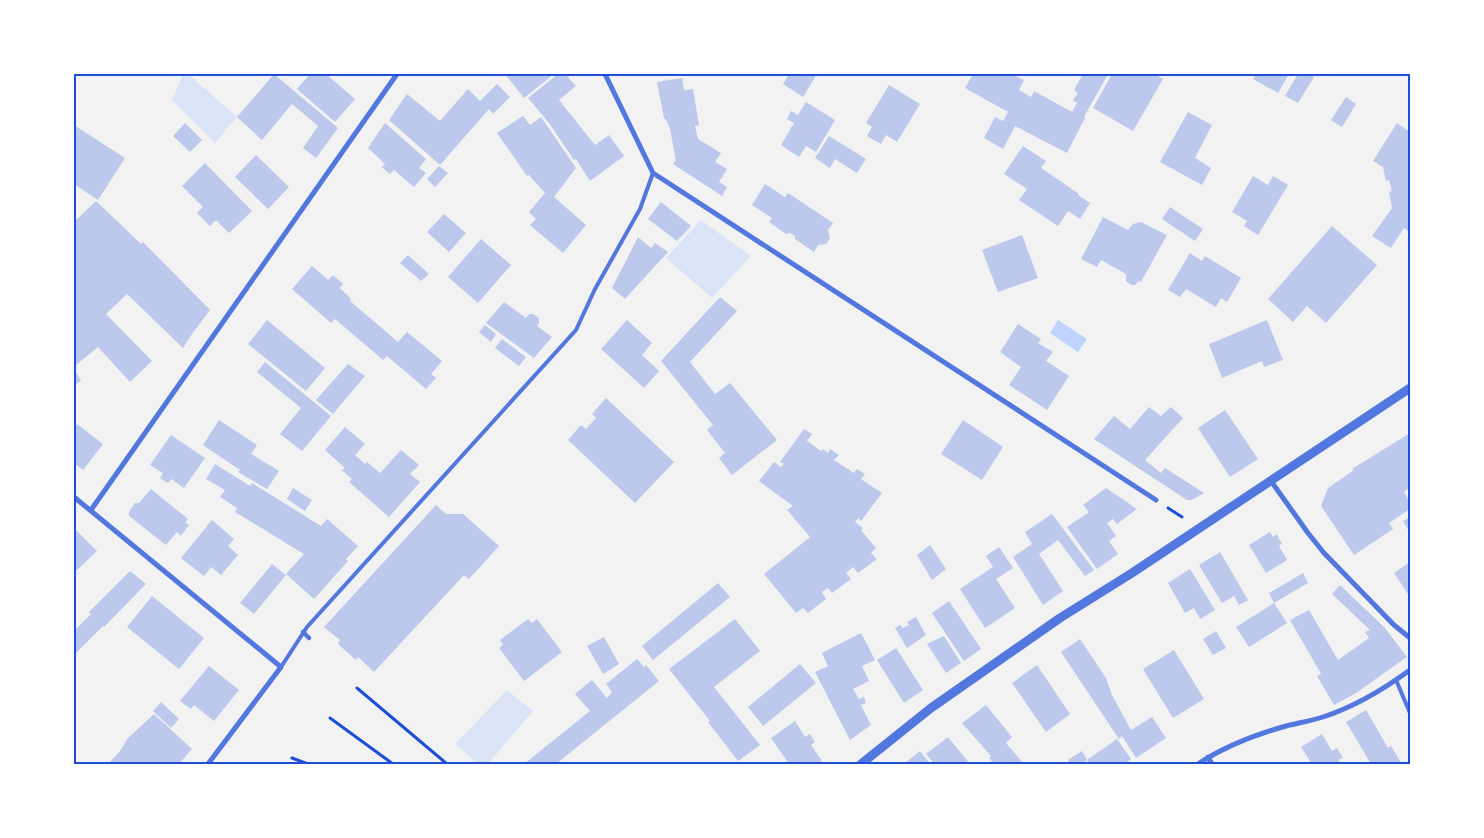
<svg xmlns="http://www.w3.org/2000/svg" width="1484" height="838" font-family="Commissioner,sans-serif">
<rect width="100%" height="100%" fill="#f2f2f2"/>
<path fill="#dbe4f7" d="M183,74h5l49,43 -22,26 -43,-43z
M701,220l50,36 -39,42 -46,-40z
M507,690l26,21 -45,53h-10l-23,-20z"/>
<path fill="#bfd3fe" d="M1058,320l29,19 -9,13 -28,-19z"/>
<path fill="#bdc9ec" d="M274,74l64,54 -22,30 -13,-10 15,-22 -26,-22 -30,36 -25,-23z
M310,74h16l29,25 -20,23 -38,-33z
M505,74h49l-30,24z
M558,74h7l11,12 -17,14 36,45 14,-10 15,21 -34,25 -14,-22 -2,1 -25,-37 -21,-25z
M789,74h28l-14,23 -20,-13z
M973,74h38l13,6 -5,10 12,7 3,-6 38,21 5,-9 -4,-3 5,-7 -4,-3 9,-16h25l-24,43 1,1 -18,35 -52,-27 -12,23 -19,-11 11,-21 8,4 5,-9 -43,-24z
M1112,74h42l9,5 -30,52 -40,-23z
M1256,74h33l-11,19 -25,-14z
M1298,74h10l6,3 -16,26 -13,-7z
M682,78l2,12 9,-1 6,36 -4,1 3,13 23,14 -6,9 12,7 -8,13 8,5 -5,9 -49,-32 3,-4 -6,-31 -3,-8 -3,-3 -7,-36z
M497,84l13,13 -17,17 -4,-5 -49,56 -51,-45 18,-26 33,27 28,-32 12,12z
M889,85l31,19 -23,38 -11,-7 -5,9 -14,-8 5,-9 -6,-4z
M1346,97l10,7 -14,23 -11,-7z
M806,102l29,18 -19,32 -10,-6 -7,11 -18,-12 13,-22 -7,-4 4,-8 7,4z
M1188,112l24,13 -17,33 16,10 -9,17 -42,-23z
M523,116l7,9 11,-8 35,51 -22,29 32,28 -23,28 -33,-28 6,-6 -7,-7 16,-19 -16,-18 -2,1 -30,-43z
M185,123l17,17 -12,12 -17,-16z
M385,123l41,36 -7,9 7,5 -12,14 -20,-17 -4,4 -5,-4 -3,-3 3,-3 -17,-16z
M1397,123l13,9v100l-6,-4 -13,20 -19,-12 20,-28 -3,-16 3,-1 -3,-11 -3,1 -3,-14 -10,-6z
M74,125l51,33 -27,42 -24,-16z
M829,136l37,23 -9,14 -22,-14 -5,9 -15,-10z
M1023,146l23,15 -5,7 38,26 -1,1 12,8 -10,16 -12,-8 -10,15 -39,-26 8,-11 -23,-15z
M256,155l33,32 -21,22 -33,-32z
M205,163l47,48 -23,22 -13,-13 -6,6 -13,-13 6,-6 -21,-21z
M439,166l9,7 -13,14 -8,-8z
M1253,176l15,9 5,-9 15,9 -30,50 -14,-9 3,-5 -15,-9z
M765,184l20,13 3,-4 45,30 -5,7 2,8 -4,6 -8,1 -4,7 -19,-13v-3l-5,-3 -4,1 -17,-12 3,-4 -20,-13z
M96,201l45,43 2,-2 67,68 -18,24 -9,14 -56,-54 -21,20 46,47 -22,21 -32,-35 -23,19 -1,-2v-142z
M661,202l30,24 -14,15 -29,-22z
M1170,207l33,22 -8,12 -33,-22z
M444,214l22,19 -17,19 -22,-20z
M1103,217l25,13 5,-6 8,-2 26,13 -26,47 -2,-1 -4,4h-4l-5,-4v-7l-25,-14 -4,7 -16,-8z
M1332,226l45,39 -51,58 -19,-17 -14,16 -25,-23z
M1022,235l16,43 -40,14 -16,-42z
M638,237l13,11 4,-5 13,9 -43,47 -13,-11z
M481,239l30,26 -33,38 -30,-26z
M1190,253l12,8 3,-5 36,22 -14,24 -6,-4 -5,9 -30,-18 -6,8 -12,-7z
M408,255l21,19 -8,7 -21,-18z
M312,266l16,14 5,-5 10,9 -3,4 11,11 -1,2 48,41 9,-10 35,29 -11,13 5,4 -10,11 -39,-33 -4,4 -48,-41 -4,4 -39,-34z
M720,297l17,14 -47,51 25,32 15,-11 47,57 -45,35 -13,-17 6,-5 -18,-23 6,-5 -52,-64z
M504,302l22,16 3,-4h4l6,4v5l-2,3 15,11 -18,21 -48,-35z
M267,320l58,48 -19,23 -58,-47z
M627,320l25,23 -10,12 17,16 -15,17 -43,-39z
M1267,320l16,40 -19,7 -2,-6 -40,17 -13,-34z
M1018,324l23,15 -3,4 15,9 -7,9 23,15 -22,34 -38,-25 12,-18 -21,-15z
M485,325l11,9 -5,8 -12,-10z
M502,339l24,18 -7,9 -24,-18z
M265,362l66,54 -29,35 -22,-17 21,-26 -44,-36z
M348,364l17,12 -32,38 -17,-14z
M74,368l7,13 -7,4z
M606,398l68,64 -39,41 -67,-63 13,-15 5,4 10,-11 -4,-4z
M1149,407l12,9 10,-9 12,11 -38,42 16,13 4,-5 39,25 -12,7h-5l-93,-61 20,-23 16,13z
M1225,410l33,49 -28,18 -32,-49z
M219,420l38,25 -6,9 28,17 -12,18 -29,-17 2,-2 -37,-25z
M963,420l40,27 -21,33 -41,-26z
M77,424l26,20 -20,26 -9,-7v-34z
M345,427l20,17 -10,11 10,9 2,-2 13,11 21,-23 18,15 -9,9 10,8 -31,35 -40,-35 3,-3 -10,-9 3,-2 -20,-18z
M804,429l8,5 -5,7 14,10 2,-2 5,4 2,-4 9,6 -5,5 20,13 3,-4 8,5 -4,5 21,14 -21,28 -3,-3 -3,4 8,6 -2,2 15,18 -5,5 6,6 -19,14 -5,-6 -7,6 5,6 -19,14 -4,-5 -6,4 4,7 -18,14 -5,-5 -7,5 -32,-39 46,-37 -23,-27 6,-4 -34,-25 15,-19 7,5 3,-3 -4,-2z
M1410,433v54l-6,5 5,9 1,5 -3,5 -18,12 4,6 -39,26 -33,-49 7,-18 26,-18 -2,-1z
M171,435l34,23 -21,30 -13,-9 -3,4 -8,-5 3,-5 -13,-8z
M215,464l35,22 2,-3 69,43 6,-7 31,27 -12,13 2,2 -34,38 -28,-25 18,-20 -69,-42 2,-4 -17,-11 5,-7 -19,-11z
M293,488l19,12 -7,11 -18,-12z
M1106,488l31,21 -20,15 -4,-5 -6,4 9,13 -7,5 9,13 -21,15 -30,-42 22,-15 -6,-7z
M151,489l37,30 -3,3 4,3 -8,11 -4,-4 -11,13 -37,-29v-4l6,-9h4z
M436,505l10,9h17l36,32 -30,33 -5,-4 -90,97 -16,-15 -2,3 -18,-16 2,-4 -16,-13z
M1052,514l42,56 -9,6 -27,-36 -19,14 24,37 -20,14 -30,-48 19,-13 -7,-12z
M1410,517v16l-7,-12z
M212,520l22,19 -6,7 10,9 -17,20 -10,-8 -7,9 -23,-18z
M77,531l20,20 -23,22v-38z
M1270,532l3,5 4,-3 2,5 3,4 -3,3 8,14 -21,13 -17,-28z
M930,545l16,24 -14,11 -15,-25z
M999,547l14,21 -17,11 19,29 -30,20 -25,-39 33,-22 -7,-11z
M1220,552l28,48 -9,5 -5,-9 -12,7 -23,-38z
M1410,562v35l-16,-24z
M272,564l14,11 -32,39 -14,-11z
M1190,569l25,41 -15,9 -6,-11 -9,5 -17,-30z
M130,571l16,13 -42,43 -1,-1 -29,29v-24l17,-17 -2,-2z
M1303,573l5,10 -34,20 -5,-10z
M718,583l12,14 -77,63 -11,-14z
M1340,585l45,43 22,29 -51,36 -22,12 -17,-29 4,-2 -1,-2 -30,-52 19,-10 29,50 31,-22 -4,-6 5,-2 -38,-36z
M152,596l52,42 -25,31 -52,-42z
M949,601l32,48 -17,12 -32,-48z
M1274,603l13,20 -38,24 -13,-20z
M916,617l10,18 -19,13 -12,-20 5,-3 3,3 6,-3 -2,-3z
M528,619l4,4 5,-4 25,33 -38,29 -25,-33 4,-3 -3,-5z
M735,619l25,32 -46,36 46,58 -22,16 -30,-39 2,-1 -41,-52z
M1216,631l10,17 -13,7 -10,-16z
M861,633l14,27 -13,6 7,15 -16,8 6,10 5,-2 2,6 -5,2 10,20 -21,15 -35,-68 13,-6 -6,-13z
M944,636l17,27 -15,10 -19,-29z
M604,637l15,27 -16,10 -16,-28z
M1080,639l26,39 6,17 19,35 21,-13 14,21 -30,20 -14,-22 -3,3 -58,-87z
M896,648l27,42 -19,13 -27,-43z
M1174,650l30,49 -31,19 -30,-49z
M637,659l7,8 2,-2 13,16 -103,83h-32l66,-53 -15,-17 17,-14 15,18 5,-6 -6,-8z
M800,664l16,19 -53,43 -15,-19z
M1037,665l33,49 -24,18 -34,-49z
M209,666l30,24 -25,31 -20,-16 -3,4 -11,-8z
M161,702l18,17 -8,9 -18,-17z
M986,705l26,32 -6,6 18,21h-30l-5,-6 2,-2 -29,-33z
M1366,710l22,38 3,-2 11,18h-31l-25,-42z
M154,714l38,35 -13,15h-71l12,-13 8,-13z
M795,721l10,16 5,-3 5,8 -4,3 11,16 -6,3h-27l-18,-26z
M1322,734l10,17 5,-3 6,10 -5,2 3,4h-29l-11,-17z
M948,737l22,27h-35l-9,-10z
M1117,739l14,20 -7,5h-34l-3,-4z
M920,751l10,13h-23l-2,-1z
M1082,751l5,9 -7,4h-10l-2,-4z"/>
<g fill="none" stroke-linecap="round" stroke-linejoin="round">
<path stroke="#1d4ed8" stroke-width="3" d="M1168,508l14,9
M357,688l90,76
M330,718l63,46
M292,758l16,6"/>
<path stroke="#5277de" stroke-width="4" d="M281,667l26,-40 269,-297 19,-41 45,-80 13,-36
M1396,680l14,33"/>
<path stroke="#5277de" stroke-width="4.5" d="M303,632l6,6"/>
<path stroke="#5277de" stroke-width="5" d="M605,74l48,99 503,327
M1271,481l37,52 16,20 70,72 16,13
M74,497l207,170 -73,97
M91,510l306,-436
M1208,757l4,7
M1198,764c27,-18 56,-29 88,-38 12,-3 25,-5 37,-9 31,-10 61,-28 87,-47"/>
<path stroke="#5277de" stroke-width="9" d="M861,764l70,-56 129,-90 72,-45 278,-185"/>
</g>
<rect width="1484" height="838" fill="none" stroke="#ffffff" stroke-width="150"/>
<rect x="75" y="75" width="1334" height="688" fill="none" stroke="#1d4ed8" stroke-width="2"/>
</svg>
